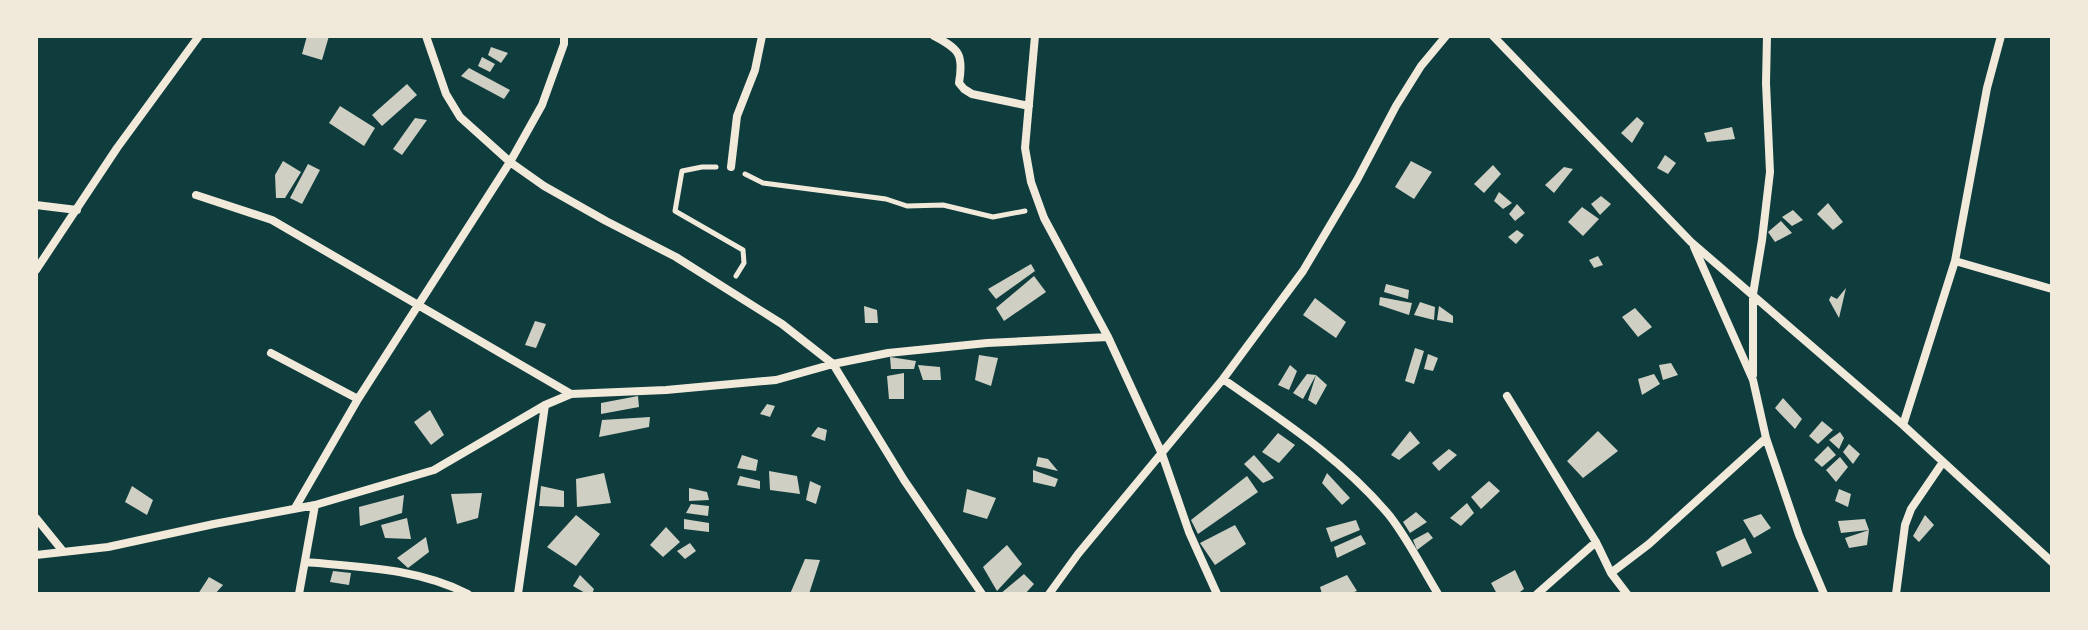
<svg xmlns="http://www.w3.org/2000/svg" width="2088" height="630" font-family="Helvetica,sans-serif">
<rect width="100%" height="100%" fill="#0f3d3e"/>
<path fill="#cfcfc3" d="M307,36h22l-7,24 -20,-6z
M491,47l17,6 -7,10 -13,-8z
M482,57l13,7 -5,8 -12,-6z
M469,68l41,22 -6,9 -43,-23z
M407,84l10,11 -35,31 -10,-11z
M340,106l35,22 -11,18 -35,-23z
M1637,117l7,6 -12,20 -11,-10z
M415,118l12,2 -25,35 -9,-6z
M1732,127l3,12 -28,3 -3,-9z
M1665,155l11,8 -8,11 -11,-6z
M283,161l18,11 -16,26h-9l-1,-23z
M1411,161l21,11 -18,27 -19,-12z
M308,164l12,6 -18,34 -12,-6z
M1493,165l8,9 -17,19 -10,-9z
M1564,167l9,2 -19,24 -9,-8z
M1499,192l13,11 -9,6 -9,-8z
M1601,196l10,8 -11,11 -9,-11z
M1828,203l15,19 -10,8 -16,-16z
M1517,204l8,9 -10,8 -6,-7z
M1582,207l17,12 -16,17 -15,-14z
M1793,210l10,10 -11,6 -10,-9z
M1781,221l11,12 -17,9 -7,-10z
M1517,230l7,5 -8,9 -8,-7z
M1598,256l5,9 -9,3 -5,-8z
M1031,264l4,7 -39,28 -8,-10z
M1034,276l12,16 -42,29 -8,-13z
M1386,284l23,6 -1,9 -24,-7z
M1846,288l-7,30 -10,-18 2,-4 6,3z
M1380,297l32,6 -3,12 -30,-10z
M1315,298l31,24 -10,16 -33,-23z
M1420,302l15,5 -1,13 -20,-5z
M864,306l13,4 1,13h-13z
M1439,306l14,10v7l-16,-3z
M1635,308l17,19 -14,10 -16,-20z
M535,321l11,3 -10,24 -11,-3z
M1415,348l9,3 -10,33 -9,-3z
M1428,354l10,4 -5,13 -9,-2z
M979,355l19,3 -7,28 -16,-6z
M890,357l26,4 -2,8h-23z
M1671,363l7,12 -15,5 -4,-15z
M918,365l22,2 1,13h-18z
M1290,365l7,6 -8,19 -11,-5z
M904,373v26h-15l-2,-23z
M1307,374l9,1 -13,24 -10,-6z
M1654,374l6,10 -18,11 -4,-16z
M1316,375l11,10 -11,20 -8,-5z
M638,396l1,11 -38,7v-11z
M1783,398l19,21 -7,10 -20,-21z
M767,404l8,2 -5,11 -10,-3z
M430,410l14,25 -13,10 -17,-23z
M650,417l-1,10 -50,10 3,-17z
M1822,421l11,9 -15,14 -9,-8z
M818,427l9,3 -2,11 -14,-5z
M1410,431l10,12 -21,17 -8,-5z
M1598,431l20,20 -35,27 -16,-17z
M1840,432l4,6 -5,11 -10,-9z
M1278,433l17,12 -16,18 -17,-11z
M1849,444l11,10 -7,10 -10,-12z
M1828,446l8,9 -14,12 -8,-7z
M1449,449l8,6 -18,16 -7,-8z
M742,455l16,5 -2,11 -19,-3z
M1254,455l20,23 -11,5 -19,-19z
M1038,457l10,2 10,12 -22,-5z
M1840,457l8,10 -12,15 -10,-12z
M1033,470l25,9 -3,8 -22,-5z
M769,471l28,5 3,18 -30,-4z
M604,473l7,30 -34,4 -1,-28z
M1327,473l23,25 -8,7 -20,-22z
M740,476l20,5v8l-23,-4z
M1247,476l11,16 -60,42 -7,-14z
M810,481l11,5 -5,18 -10,-4z
M1489,481l11,10 -19,18 -10,-12z
M132,486l21,14 -6,15 -22,-13z
M541,486l23,5v16l-25,-1z
M689,488l18,4 2,8 -20,1z
M967,489l29,9 -9,21 -24,-7z
M1839,489l12,5 -3,13 -13,-6z
M482,493l-4,25 -21,6 -6,-30z
M404,495l-2,18 -42,13 -1,-19z
M1467,503l7,10 -13,13 -11,-8z
M691,504l18,2 -1,10 -22,-3z
M1416,512l11,10 -17,11 -7,-11z
M1761,514l10,14 -17,10 -11,-18z
M576,515l24,19 -24,32 -29,-19z
M1925,515l9,10 -15,17 -6,-6z
M407,518l4,21 -26,-1 -4,-13z
M684,519l25,4v9l-25,-3z
M1865,519l4,11 -28,3 -3,-12z
M1356,520l4,10 -29,12 -5,-14z
M1235,525l11,19 -31,21 -15,-22z
M666,527l14,15 -17,15 -13,-12z
M1869,530l-2,15 -18,3 -4,-10z
M1428,532l5,6 -16,12 -4,-10z
M1361,535l5,9 -29,14 -3,-11z
M426,537l3,15 -21,16 -11,-10z
M1745,538l7,15 -30,14 -6,-15z
M690,543l6,8 -11,8 -8,-8z
M1007,545l15,19 -25,27 -14,-24z
M805,559l15,1 -11,34h-19z
M1515,570l9,19 -7,5h-20l-6,-11z
M333,571l18,2 -2,12 -19,-3z
M1024,574l10,10 -9,10h-25z
M580,575l14,14 -2,5h-5l-14,-8z
M1347,575l10,16 -9,3h-26l-2,-7z
M209,577l14,8 -8,9h-17z"/>
<g fill="none" stroke-linecap="round" stroke-linejoin="round">
<path stroke="#f1e9da" stroke-width="5" d="M716,167h-14l-20,4 -7,40 68,39 1,13 -8,13
M745,174l18,9 123,16 21,7 36,-1 50,12 32,-6"/>
<path stroke="#f1e9da" stroke-width="8" d="M426,36l20,58 14,23 50,45 34,24 62,35 70,36 106,67 51,40 71,116 78,114
M934,36c25,13 30,18 25,47l5,6 8,5 57,12
M1035,36l-10,112 6,34 13,36 64,119 54,117 27,78 28,62
M1493,36l198,206 212,183 149,137
M731,167l6,-51 18,-46 7,-34
M196,195l76,25 299,174
M36,205l41,5
M1694,247l59,133 13,58 33,97 25,59
M1955,261l97,28
M36,270l81,-122 82,-112
M271,353l87,46
M1753,375v-81l9,-54 8,-68 -4,-89 1,-47
M1223,379c60,42 119,80 166,136 19,24 33,53 49,79
M1507,396l89,146 15,31 16,21
M1903,425l52,-164 32,-173 14,-52
M295,508l63,-109 152,-237 32,-57 22,-61v-8
M36,518l26,32
M36,555l72,-8 106,-23 101,-19 119,-35 111,-65 26,-11 95,-4 110,-10 57,-16 55,-11 99,-10 121,-6
M305,562c55,5 112,6 163,32
M1611,573l38,-29 117,-106
M299,594l16,-89
M518,594l27,-189
M1049,594l29,-40 145,-175 80,-108 54,-91 39,-74 25,-40 25,-30
M1537,594l59,-52
M1896,594l9,-69 6,-16 32,-47"/>
</g>
<rect width="2088" height="630" fill="none" stroke="#f1e9da" stroke-width="76"/>
</svg>
